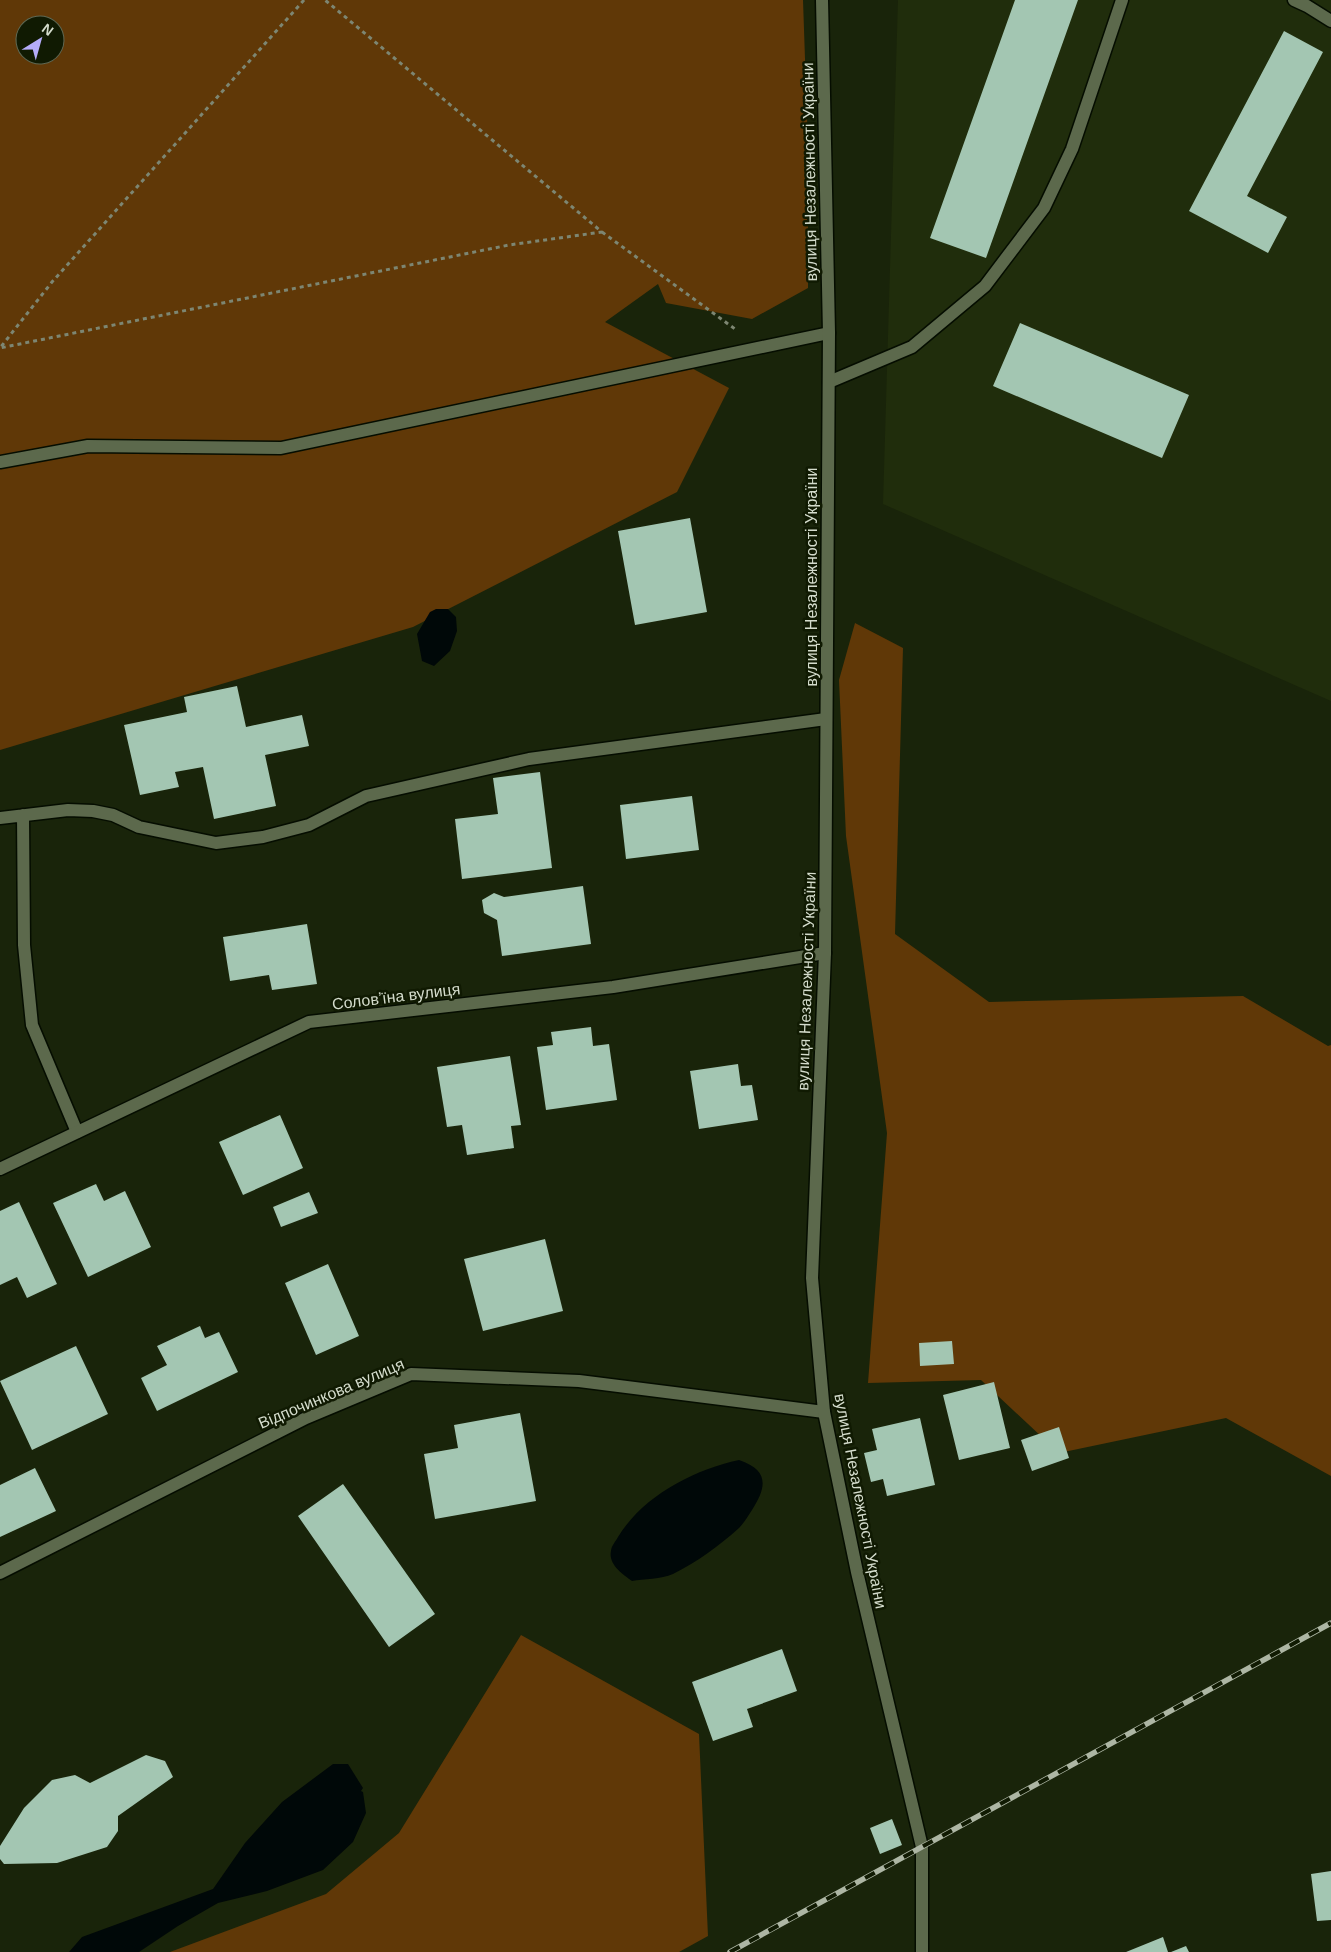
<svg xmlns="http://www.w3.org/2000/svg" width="1331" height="1952" font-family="Arial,sans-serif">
<rect width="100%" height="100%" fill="#19240a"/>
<path fill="#202d0c" d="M898,0h433v701l-448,-197z"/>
<path fill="#603807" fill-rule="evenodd" d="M0,0h803l5,147v141l-56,31 -86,-16 -8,-19 -53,38 124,66 -52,104 -264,135 -413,123zM25,25h30v30h-30z
M855,623l48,25 -8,286 94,68 254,-6 85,50 3,-1v431l-105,-58 -167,35 -78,-73 -113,3 19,-250 -41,-297 -7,-156z
M521,1635l178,99 9,202 -29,16h-509l156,-58 73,-61z"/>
<path fill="#000808" d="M436,609h12l8,8 1,14 -7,20 -16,15 -12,-5 -5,-27 13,-22z
M739,1460c30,10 28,27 13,50 -4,6 -8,13 -13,18 -20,18 -42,34 -66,46 -12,5 -29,5 -41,7 -10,-7 -24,-17 -21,-30 0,-5 5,-10 7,-14 25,-41 75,-67 121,-77z
M333,1764h15l15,24 -2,3 2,1 3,21 -13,29 -30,28 -56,21 -49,12 -40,23 -39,26h-70l13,-15 131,-48 32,-46 37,-41z"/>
<path fill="#a3c6b2" d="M1015,0h63l-92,258 -56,-20z
M1284,31l39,21 -76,144 40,21 -19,36 -79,-42z
M1020,323l169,72 -27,63 -169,-72z
M690,518l17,94 -72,13 -17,-94z
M237,686l9,41 56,-12 7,31 -44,9 11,51 -62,13 -11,-52 -28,5 4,15 -39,8 -16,-70 63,-13 -3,-15z
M540,772l12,96 -90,11 -7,-60 43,-5 -5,-36z
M692,796l7,54 -73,9 -6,-54z
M583,886l8,58 -89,12 -5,-36 -13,-7 -2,-13 12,-7 10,4z
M307,924l10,60 -45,6 -3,-15 -39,6 -7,-44z
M591,1027l2,19 16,-2 8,56 -71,10 -9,-63 16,-2 -2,-13z
M510,1056l11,69 -10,1 3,22 -47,7 -5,-30 -15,2 -10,-60z
M738,1064l3,22 11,-1 6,35 -59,9 -9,-58z
M280,1115l23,53 -60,27 -24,-53z
M96,1184l8,17 21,-10 26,56 -63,30 -35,-74z
M309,1192l9,21 -37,14 -8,-20z
M19,1202l38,82 -30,14 -10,-21 -17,8v-74z
M545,1239l18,72 -80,20 -19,-72z
M328,1264l31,72 -43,19 -31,-72z
M200,1326l5,12 14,-6 19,40 -81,39 -16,-33 26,-13 -10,-19z
M952,1341l2,23 -34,2 -1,-23z
M76,1346l32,68 -76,36 -32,-69z
M994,1382l16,66 -51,12 -16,-65z
M520,1413l16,88 -101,18 -11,-65 34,-6 -4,-23z
M920,1418l15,67 -48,11 -4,-17 -12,3 -7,-29 13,-3 -5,-21z
M1059,1427l10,31 -37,13 -11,-31z
M35,1468l21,43 -56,26v-52z
M343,1484l92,130 -46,33 -91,-131z
M782,1649l15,42 -50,18 6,18 -40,14 -21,-59z
M146,1755l19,6 8,16 -55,39v15l-11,16 -50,16 -53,1 -4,-5v-13l24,-38 28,-28 23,-5 15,8z
M892,1819l10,26 -22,9 -10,-26z
M1331,1871v49l-14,1 -6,-47z
M1163,1937l5,15h-42z
M1186,1946l3,6h-18z"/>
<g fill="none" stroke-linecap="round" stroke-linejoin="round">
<defs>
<path id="service" d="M1294,0l13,6 24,15
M829,382l83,-35 73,-61 59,-78 28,-59 50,-149
M23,815l1,130 8,80 45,107
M0,818l68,-8 25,1 20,4 26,12 77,16 47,-6 46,-12 57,-29 163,-37 297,-40"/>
<path id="minor" d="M0,462l88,-16 193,2 548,-115
M0,1169l309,-147 304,-35 212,-34
M0,1573l306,-155 105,-44 168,7 245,31"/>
<path id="secondary" d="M822,0l7,333 -4,620 -13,325 12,134 33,160 65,275v105"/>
</defs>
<use href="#service" stroke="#050d00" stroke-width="15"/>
<use href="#minor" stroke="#050d00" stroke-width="15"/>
<use href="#secondary" stroke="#050d00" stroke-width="15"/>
<path stroke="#7d8672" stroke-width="3" stroke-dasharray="4 4" stroke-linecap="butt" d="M304,0l-252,282 -52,66 509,-103 93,-13 -277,-232
M602,232l133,97"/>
<use href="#service" stroke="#5c694c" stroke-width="12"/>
<use href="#minor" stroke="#5c694c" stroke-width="12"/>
<use href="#secondary" stroke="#5c694c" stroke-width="12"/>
<defs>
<path id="rail" d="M730,1952l601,-329"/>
</defs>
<use href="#rail" stroke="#adb6a4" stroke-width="5.5"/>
<use href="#rail" stroke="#101a02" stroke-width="4" stroke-dasharray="11" stroke-linecap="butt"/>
</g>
<g text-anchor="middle" stroke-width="5" stroke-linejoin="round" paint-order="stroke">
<g font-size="16" fill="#d4dccc" stroke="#101a02">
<text transform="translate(809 172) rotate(-91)" y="6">вулиця Незалежності України</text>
<text transform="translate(811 577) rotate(-90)" y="6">вулиця Незалежності України</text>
<text transform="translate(806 981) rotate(-88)" y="6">вулиця Незалежності України</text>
<text transform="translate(396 996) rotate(-7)" y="6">Соловʼїна вулиця</text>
<text transform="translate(331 1393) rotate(-23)" y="6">Відпочинкова вулиця</text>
<text transform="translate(861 1501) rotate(79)" y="6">вулиця Незалежності України</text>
</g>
</g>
<g transform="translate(40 40) rotate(37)"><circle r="24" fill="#101a02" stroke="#5e6853"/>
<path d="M0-4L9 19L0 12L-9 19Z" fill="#b4acf9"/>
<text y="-8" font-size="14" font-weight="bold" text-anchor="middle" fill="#d4dccc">N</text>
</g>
</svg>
